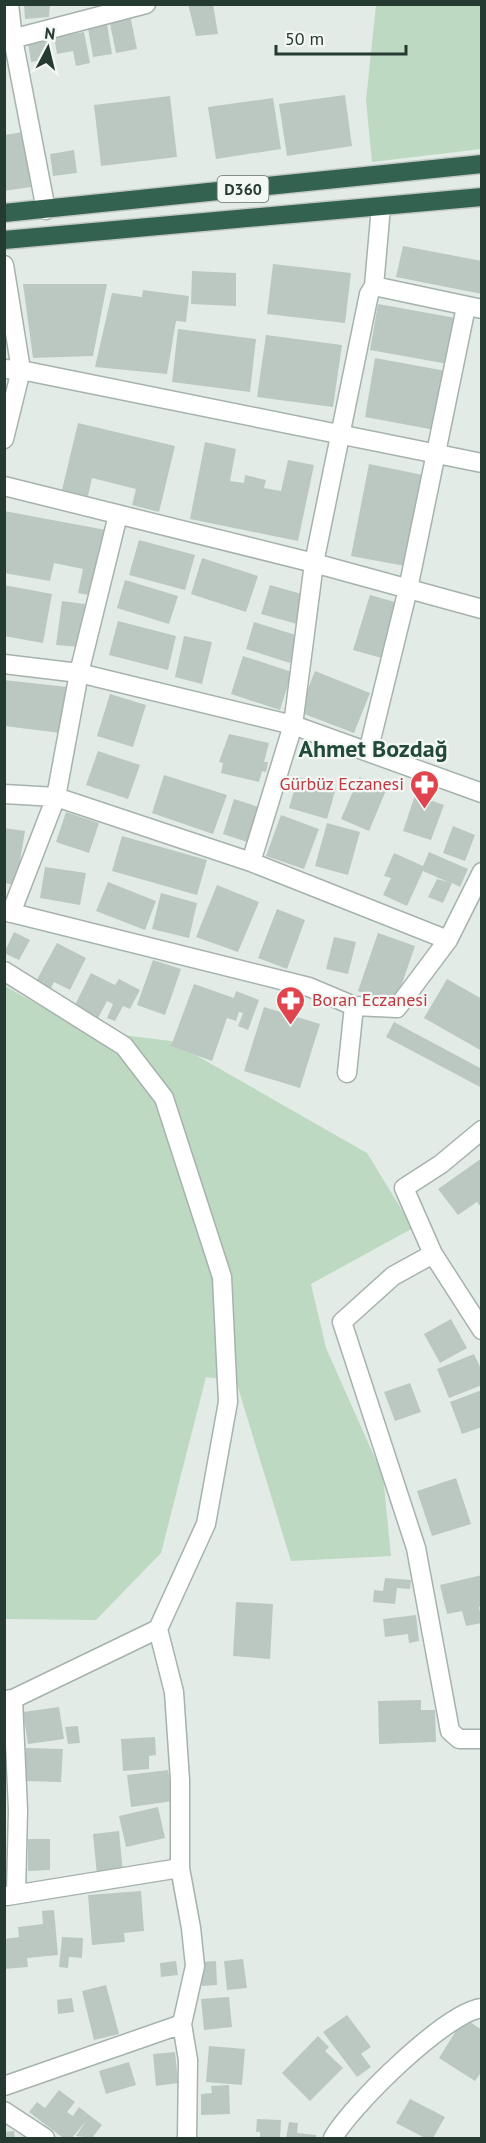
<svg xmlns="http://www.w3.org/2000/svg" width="486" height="2143" font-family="'PT Sans',sans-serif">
<rect width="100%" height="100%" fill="#e3ebe6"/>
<path fill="#bed9c1" d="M376,5h105v144l-109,13 -6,-62z
M5,986l77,44 89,11 196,112 46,75 -102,56 15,64 57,128 8,80 -100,5 -55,-180 -30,-4 -45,176 -65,67 -91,-1z"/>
<path fill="#bbc8c1" d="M24,4h26l-1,13 -24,2z
M188,4h25l5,30 -22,2z
M130,15l7,34 -21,4 -7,-34z
M107,24l5,30 -19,3 -5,-29z
M84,32l6,31 -14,3 -3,-15 -16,3 -3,-17z
M47,39l3,20 -19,3 -3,-20z
M345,95l7,51 -65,10 -8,-52z
M170,96l7,61 -76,9 -7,-61z
M273,98l8,51 -65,10 -8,-52z
M23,132l8,55 -27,4v-56z
M74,150l3,23 -24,3 -3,-22z
M403,246l79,15v33l-86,-17z
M273,264l78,9 -6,50 -78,-9z
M192,271l44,2v33l-45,-2z
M23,284h84l-14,72 -60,2z
M143,290l46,6 -3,26 -10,-1 -9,53 -72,-7 17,-74 30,4z
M378,304l78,14 -8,46 -78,-14z
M178,329l78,10 -6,53 -78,-10z
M266,335l76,10 -9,62 -76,-10z
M375,358l71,13 -11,59 -70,-13z
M78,423l97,23 -16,66 -27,-7 4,-16 -44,-11 -4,18 -26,-6z
M205,442l31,7 -6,32 14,2 1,-8 21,5 -2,8 17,3 7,-31 26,5 -16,76 -108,-22z
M369,464l54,11 -18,91 -54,-10z
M4,511l102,19 -12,66 -16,-3 5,-24 -29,-6 -4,18 -46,-8z
M139,540l56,15 -10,35 -56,-15z
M202,558l56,18 -12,36 -55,-18z
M125,580l53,16 -9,28 -52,-16z
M4,585l48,9 -9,49 -39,-7z
M270,585l35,10 -8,29 -36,-10z
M370,595l32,9 -17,55 -32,-9z
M62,601l23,3 -5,43 -24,-2z
M118,621l58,15 -8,34 -59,-15z
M254,622l45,14 -9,27 -44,-14z
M184,636l28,6 -10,42 -27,-7z
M243,656l49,16 -12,38 -49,-16z
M315,671l55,22 -16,40 -55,-21z
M4,680l63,7 -6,46 -57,-7z
M110,694l36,11 -13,42 -36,-11z
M229,734l40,9 -5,19h4l-2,10 -4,-1 -3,11 -38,-9 2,-10 -4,-1z
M98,751l42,14 -12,34 -42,-14z
M164,775l63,20 -14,39 -61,-21z
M298,777l38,11 -9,31 -38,-11z
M359,777l28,11 -18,43 -28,-12z
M415,795l29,10 -13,35 -28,-9z
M234,799l31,10 -12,35 -30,-10z
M66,812l33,11 -10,30 -33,-11z
M281,815l38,14 -15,40 -38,-13z
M327,823l33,9 -12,43 -33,-9z
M453,826l22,9 -10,26 -22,-8z
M4,828l21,3 -9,54 -12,-2z
M122,836l85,24 -10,35 -85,-24z
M429,852l39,17 -8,18 -8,-4 -9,20 -15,-6 9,-18 11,3 -25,-11 -16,35 -24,-11 8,-17 -7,-2 10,-23 29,13z
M45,867l41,6 -6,32 -40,-7z
M108,882l48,19 -11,29 -49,-19z
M217,885l42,17 -21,50 -42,-15z
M161,893l36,10 -8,35 -37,-9z
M277,909l28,11 -18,49 -29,-11z
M14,932l16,8 -11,20 -15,-7z
M378,933l37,13 -20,58 -37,-13z
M334,937l22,5 -8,32 -22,-5z
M57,943l29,15 -16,32 -16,-8 -4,8 -15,-7z
M153,960l28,9 -16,46 -28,-10z
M91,973l24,12 4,-6 21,11 -10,19 -7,-3 -8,15 -8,-3 6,-14 -6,-3 -10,19 -24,-11z
M447,979l35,20v52l-58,-33z
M194,984l40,14 2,-7 23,9 -11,30 -10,-4 5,-13 -4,-1 -3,9 -9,-3 -15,43 -41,-15z
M264,1007l56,17 -20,64 -56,-17z
M394,1022l88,47v19l-96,-51z
M482,1158v50l-5,-6 -19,13 -20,-26z
M451,1319l16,29 -27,15 -16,-29z
M474,1354l8,17v14l-33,13 -12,-29z
M410,1383l11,29 -26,9 -11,-29z
M482,1390v37l-20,7 -12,-32z
M456,1478l15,46 -39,12 -15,-45z
M482,1575v31l-3,1 3,16 -16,3 -4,-15 -15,3 -7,-29z
M385,1578l26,2 -1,9 -13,-1 -2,16 -22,-2 1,-12 9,1z
M236,1602l37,2 -3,55 -37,-3z
M416,1615l3,26 -10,2 -1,-9 -23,3 -2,-18z
M421,1700v10h14l1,32 -57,2 -1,-43z
M59,1707l5,32 -36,5 -5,-32z
M78,1726l2,17 -12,1 -3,-17z
M155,1737l1,18 -7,1v13l-26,2 -2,-32z
M26,1748l37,1 -2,33 -36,-1z
M168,1770l5,31 -42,6 -4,-32z
M158,1807l7,31 -39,9 -7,-31z
M119,1831l4,42 -26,2 -4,-41z
M28,1839h22v31l-22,1z
M141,1891l3,40 -20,2 1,9 -33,3 -4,-50z
M54,1910l4,45 -31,3 1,9 -24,2v-30l15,-2 -1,-10 25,-3 -1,-13z
M62,1937l21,1 -1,20 -13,-1 -1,11 -9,-1z
M243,1959l4,29 -20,2 -3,-29z
M176,1961l2,14 -17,2 -1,-14z
M216,1961l1,24 -15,1 -2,-24z
M106,1985l13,49 -25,6 -12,-49z
M229,1997l3,30 -28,3 -3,-31z
M72,1998l2,14 -16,2 -1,-14z
M347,2015l24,32 -10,7 10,13 -14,10 -34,-45z
M464,2018l18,12v41l-7,10 -36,-23z
M318,2036l11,11 -4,4 18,17 -33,33 -28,-28z
M209,2046l36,3 -3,36 -36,-3z
M175,2052l3,31 -22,3 -3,-32z
M129,2062l7,23 -30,9 -7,-23z
M229,2085l1,29 -29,1v-21l11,-1 -1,-7z
M59,2090l16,12 -8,10 6,4 6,-9 23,18 -10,13 -16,-2 10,-15 -14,17h-9l-34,-26 8,-10 8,6z
M410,2099l35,18 -12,21h-8l-29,-15z
M257,2119l24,1 -1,18h-20v-6h-4z
M289,2122l9,1 -1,10 19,2v3h-30z
M14,2131l1,7h-11v-6z"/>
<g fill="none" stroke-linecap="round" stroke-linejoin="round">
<defs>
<path id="minor" d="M9,4l4,35 33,171
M4,41l142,-37
M4,265l17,105 -17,69
M374,286l108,23
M4,369l17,1 461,93
M4,486l310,77 168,46
M4,664l75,9 214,52 189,68
M368,752l40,-163 58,-282
M4,794l52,3 195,65 197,78
M251,862l42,-137 21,-162 55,-269 5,-8 7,-79
M4,911l305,76 45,19 43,2 51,-68 34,-68
M11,913l45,-116 23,-124 39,-158
M4,971l120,75 40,52 58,179 6,125 -22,122 -48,105 16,63 6,88v88l11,60 4,38 -13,58 6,36 -1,78
M347,1073l7,-67
M433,1254l-29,-66 37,-24 41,-34
M482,1330l-49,-76 -40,22 -51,46 74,226 34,183 9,8h23
M13,1699l5,111 -2,83
M4,1700l9,-1 145,-70
M7,1896l173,-28
M4,2086l178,-62
M4,2111l41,27
M333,2138c17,-31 113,-126 149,-130"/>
<path id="highway" d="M4,213l478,-49
M4,240l478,-43"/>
</defs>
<use href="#minor" stroke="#a6b2ac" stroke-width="21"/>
<use href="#highway" stroke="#c2c8c5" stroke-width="21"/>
<use href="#minor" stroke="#fff" stroke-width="18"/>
<use href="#highway" stroke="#346251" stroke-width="18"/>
</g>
<defs>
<symbol id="pharmacy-pin" viewBox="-11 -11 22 30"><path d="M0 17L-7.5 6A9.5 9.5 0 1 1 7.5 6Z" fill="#e0444e" stroke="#f3f8f4"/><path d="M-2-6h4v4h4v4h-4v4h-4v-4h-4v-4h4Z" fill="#fff"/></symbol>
</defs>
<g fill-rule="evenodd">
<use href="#pharmacy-pin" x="408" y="768" width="33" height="45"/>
<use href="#pharmacy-pin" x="274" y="984" width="33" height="45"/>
</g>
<g text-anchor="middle" stroke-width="4.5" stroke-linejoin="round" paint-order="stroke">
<rect fill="#f3f8f4" stroke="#63736c" stroke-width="1.5" x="217.5" y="176" width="51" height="26" rx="4.5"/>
<g font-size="16" font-weight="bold" fill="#253a31">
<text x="243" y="195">D360</text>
</g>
<g font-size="18" fill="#be3a42" stroke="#f3f8f4" text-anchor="end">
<text x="404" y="790">Gürbüz Eczanesi</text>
<text x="312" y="1006" text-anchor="start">Boran Eczanesi</text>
</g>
<g font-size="24" font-weight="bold" fill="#23493a" stroke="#f3f8f4">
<text x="373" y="757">Ahmet Bozdağ</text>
</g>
</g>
<rect width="486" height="2143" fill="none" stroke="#253a31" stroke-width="12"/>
<g transform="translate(48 48) rotate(7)" stroke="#f3f8f4" stroke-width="4.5" paint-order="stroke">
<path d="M0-4.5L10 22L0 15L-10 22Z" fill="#253a31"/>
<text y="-9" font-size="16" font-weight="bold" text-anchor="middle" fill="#253a31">N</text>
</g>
<path d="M276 45v9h130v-9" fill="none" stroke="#253a31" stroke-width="3"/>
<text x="285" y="45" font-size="18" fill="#253a31" stroke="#f3f8f4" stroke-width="4.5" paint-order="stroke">50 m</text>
</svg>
